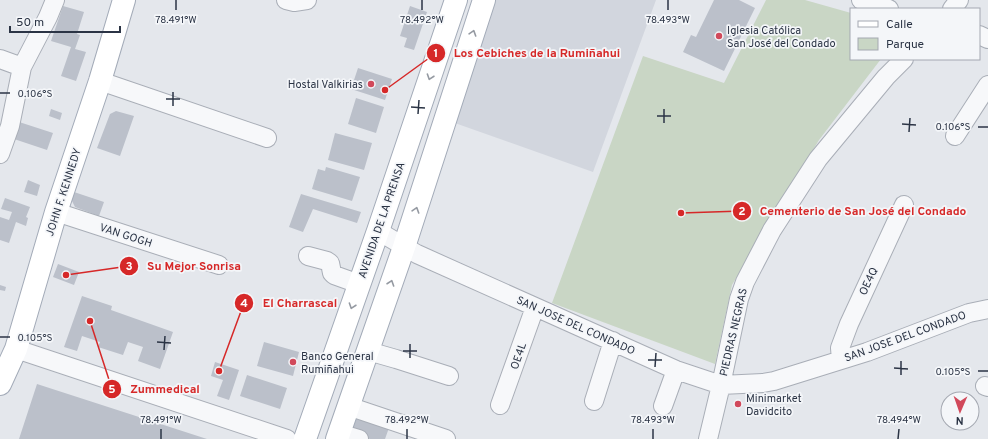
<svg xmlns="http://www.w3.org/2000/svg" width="988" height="439" font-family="Overpass,sans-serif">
<rect width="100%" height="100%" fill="#e4e7ec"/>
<path fill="#d2d6de" d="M496,0h160l-63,172 -141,-50z"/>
<path fill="#c9d6c5" d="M766,0h39l46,13v46h30l-62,81 -87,145 -17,79 -163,-61 91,-247 81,27z"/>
<path fill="#bbc0ca" d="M714,0h25l16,8 -31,63 -41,-19 8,-17 5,2z
M63,6l21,6 -7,22 3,1 -5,14 11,3 -10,29 -15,-5 10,-29 -20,-6z
M410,6l17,6 -13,38 -10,-3 3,-9 -7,-2z
M358,68l34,11 -7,21 -34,-11z
M356,98l28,9 -8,26 -28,-9z
M51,109l11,4 -2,7 -11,-4z
M116,111l18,5 -14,40 -23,-8 13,-34z
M13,120l40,13 -6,17 -39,-13z
M335,133l37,10 -8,27 -36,-10z
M326,167l34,10 -8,24 -40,-12 6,-20 7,2z
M28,180l12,5 -3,11 -13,-4z
M74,192l30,10 -5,14 -24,-9 -4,-8z
M301,194l60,18 -4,11 -44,-14 -10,23 -14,-5z
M5,198l25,9 -4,10 2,1 -2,8 -10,-4 -7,21 -9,-3v-23l9,3 3,-8 -11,-3z
M58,264l21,8 -5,13 -21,-8z
M0,285l6,2 -1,4 -5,-1z
M82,296l30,10 -1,4 62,22 -13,37 -22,-8 5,-14 -15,-5 -5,13 -25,-8 2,-5 -18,-6 -5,15 -13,-4z
M264,342l35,10 -6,24 -36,-10z
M215,362l24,8 -10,30 -12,-4 6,-16 -12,-4z
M247,375l40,13 -7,21 -40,-13z
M37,384l170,55h-188z
M358,414l32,11 -5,14h-15l-19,-6z"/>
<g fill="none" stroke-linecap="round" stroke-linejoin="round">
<defs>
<path id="minor" d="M286,0l8,2 13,-2
M861,0l28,9
M952,9l7,-9
M979,35l9,4
M0,59l22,8
M100,81l167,57
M955,136l33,-51
M0,154l10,-28 12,-59 26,-50 7,-17
M56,212l163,53
M378,231l39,23 259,116 45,15 42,-2 11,-2 93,-29 102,-39 19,-4
M308,256l19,5 3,2 2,10 2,2 25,9
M16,349l271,90
M368,351l28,8 53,17
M841,360l-1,-12 9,-24 55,-119
M985,386l3,1
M594,401l19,-60
M500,405l35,-98
M348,406l98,33
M663,406l13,-36
M339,433l20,6
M708,439l13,-54 18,-86 6,-17 27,-52 46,-71 68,-82 18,-18"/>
<path id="major" d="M0,384l16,-35 40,-137 44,-131 24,-81
M305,439l73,-208 78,-231
M337,439l67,-192 80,-247"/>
</defs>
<use href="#minor" stroke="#a9aeb7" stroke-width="20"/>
<use href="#major" stroke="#a3abb8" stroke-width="24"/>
<use href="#minor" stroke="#f7f8fa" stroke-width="18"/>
<use href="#major" stroke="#fff" stroke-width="22"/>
</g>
<defs><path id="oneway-chevron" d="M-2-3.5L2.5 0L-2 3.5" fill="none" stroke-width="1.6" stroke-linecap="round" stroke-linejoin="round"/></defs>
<g stroke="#959aa2">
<use href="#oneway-chevron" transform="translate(473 33) rotate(-72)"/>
<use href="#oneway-chevron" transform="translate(430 77) rotate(109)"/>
<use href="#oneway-chevron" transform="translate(416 210) rotate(-72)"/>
<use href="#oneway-chevron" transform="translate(391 283) rotate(-71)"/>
<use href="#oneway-chevron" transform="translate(352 306) rotate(109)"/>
</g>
<path fill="none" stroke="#2b3445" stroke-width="1.5" d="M176,10v-10M422,10v-10M668,10v-10M0,93h10M166,99h14M173,106v-14M411,107l14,1M418,114l1,-14M657,116h14M664,123v-14M902,124l14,1M978,127h10M909,132l1,-14M0,337h10M157,342l14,1M164,350l1,-14M403,351h14M410,358v-14M648,360h14M655,367l1,-14M894,368l14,1M978,371h10M901,375v-14M161,439v-10M407,439v-10M653,439v-10M898,439l1,-10"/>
<g fill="#d1495b" stroke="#f4f6f9" stroke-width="1.5">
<circle cx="719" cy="36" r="4"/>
<circle cx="371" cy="84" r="4"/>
<circle cx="293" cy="362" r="4"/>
<circle cx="738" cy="404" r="4"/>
</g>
<g text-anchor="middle" stroke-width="3.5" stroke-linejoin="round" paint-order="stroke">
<g font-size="11" fill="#2b3445" stroke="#f4f6f9" text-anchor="start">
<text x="727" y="34">Iglesia Católica<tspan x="727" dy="13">San José del Condado</tspan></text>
<text x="363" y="88" text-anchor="end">Hostal Valkirias</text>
<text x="301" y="360">Banco General<tspan x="301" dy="13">Rumiñahui</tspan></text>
<text x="746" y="402">Minimarket<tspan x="746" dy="13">Davidcito</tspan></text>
</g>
<g font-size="11" fill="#2b3445" stroke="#f4f6f9">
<text transform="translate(63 192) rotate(-72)" y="4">JOHN F. KENNEDY</text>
<text transform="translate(381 220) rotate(-71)" y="4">AVENIDA DE LA PRENSA</text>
<text transform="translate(126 235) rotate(18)" y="4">VAN GOGH</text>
<text transform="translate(868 281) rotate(-65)" y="4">OE4Q</text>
<text transform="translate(576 325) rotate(24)" y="4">SAN JOSE DEL CONDADO</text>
<text transform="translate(733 332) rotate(-77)" y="4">PIEDRAS NEGRAS</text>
<text transform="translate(905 336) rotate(-20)" y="4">SAN JOSE DEL CONDADO</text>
<text transform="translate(518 356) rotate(-71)" y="4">OE4L</text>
</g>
</g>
<g font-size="10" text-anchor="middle" fill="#2b3445" stroke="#f4f6f9" stroke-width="3.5" stroke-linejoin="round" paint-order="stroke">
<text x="176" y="23">78.491°W</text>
<text x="422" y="23">78.492°W</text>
<text x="668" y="23">78.493°W</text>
<text x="35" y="97">0.106°S</text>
<text x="953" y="130">0.106°S</text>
<text x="35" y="341">0.105°S</text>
<text x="953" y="375">0.105°S</text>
<text x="161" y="423">78.491°W</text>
<text x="407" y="423">78.492°W</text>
<text x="653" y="423">78.493°W</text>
<text x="899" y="423">78.494°W</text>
</g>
<path fill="none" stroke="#d62828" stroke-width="1.5" d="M385 90L436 53M681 213L742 211M66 275L129 266M219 371L244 303M90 321L112 389"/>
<g fill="#d62828" stroke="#f4f6f9" stroke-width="1.5">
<circle cx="385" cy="90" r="4"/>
<circle cx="681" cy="213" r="4"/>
<circle cx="66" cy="275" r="4"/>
<circle cx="219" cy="371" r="4"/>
<circle cx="90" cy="321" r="4"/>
<circle cx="436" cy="53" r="10"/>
<circle cx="742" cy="211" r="10"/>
<circle cx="129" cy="266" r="10"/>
<circle cx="244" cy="303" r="10"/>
<circle cx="112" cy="389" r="10"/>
</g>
<g font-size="12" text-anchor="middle" font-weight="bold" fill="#fff">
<text x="436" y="57">1</text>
<text x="742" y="215">2</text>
<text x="129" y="270">3</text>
<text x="244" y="307">4</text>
<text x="112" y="393">5</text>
</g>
<g font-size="12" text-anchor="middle" font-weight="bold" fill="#d62828" stroke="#f4f6f9" stroke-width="3.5" stroke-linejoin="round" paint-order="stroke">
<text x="537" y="57">Los Cebiches de la Rumiñahui</text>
<text x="863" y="215">Cementerio de San José del Condado</text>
<text x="194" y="270">Su Mejor Sonrisa</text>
<text x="300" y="307">El Charrascal</text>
<text x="165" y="393">Zummedical</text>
</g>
<rect x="850" y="8" width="130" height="52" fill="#f4f6f9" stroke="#a4a8b1"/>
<rect x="858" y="21" width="20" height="6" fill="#ffffff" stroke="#a4a8b1"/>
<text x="886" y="28" font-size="12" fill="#2b3445">Calle</text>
<rect x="858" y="38" width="20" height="12" fill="#c9d6c5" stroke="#a4a8b1"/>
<text x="886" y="48" font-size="12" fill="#2b3445">Parque</text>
<g transform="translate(960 411) rotate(182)"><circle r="19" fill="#f4f6f9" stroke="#a4a8b1"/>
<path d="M0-3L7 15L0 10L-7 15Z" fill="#d1495b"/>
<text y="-6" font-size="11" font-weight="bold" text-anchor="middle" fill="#2b3445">N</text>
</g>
<path d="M10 26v6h110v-6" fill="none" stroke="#2b3445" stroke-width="2"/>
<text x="16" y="26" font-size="12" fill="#2b3445" stroke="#f4f6f9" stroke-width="3" paint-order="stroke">50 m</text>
</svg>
